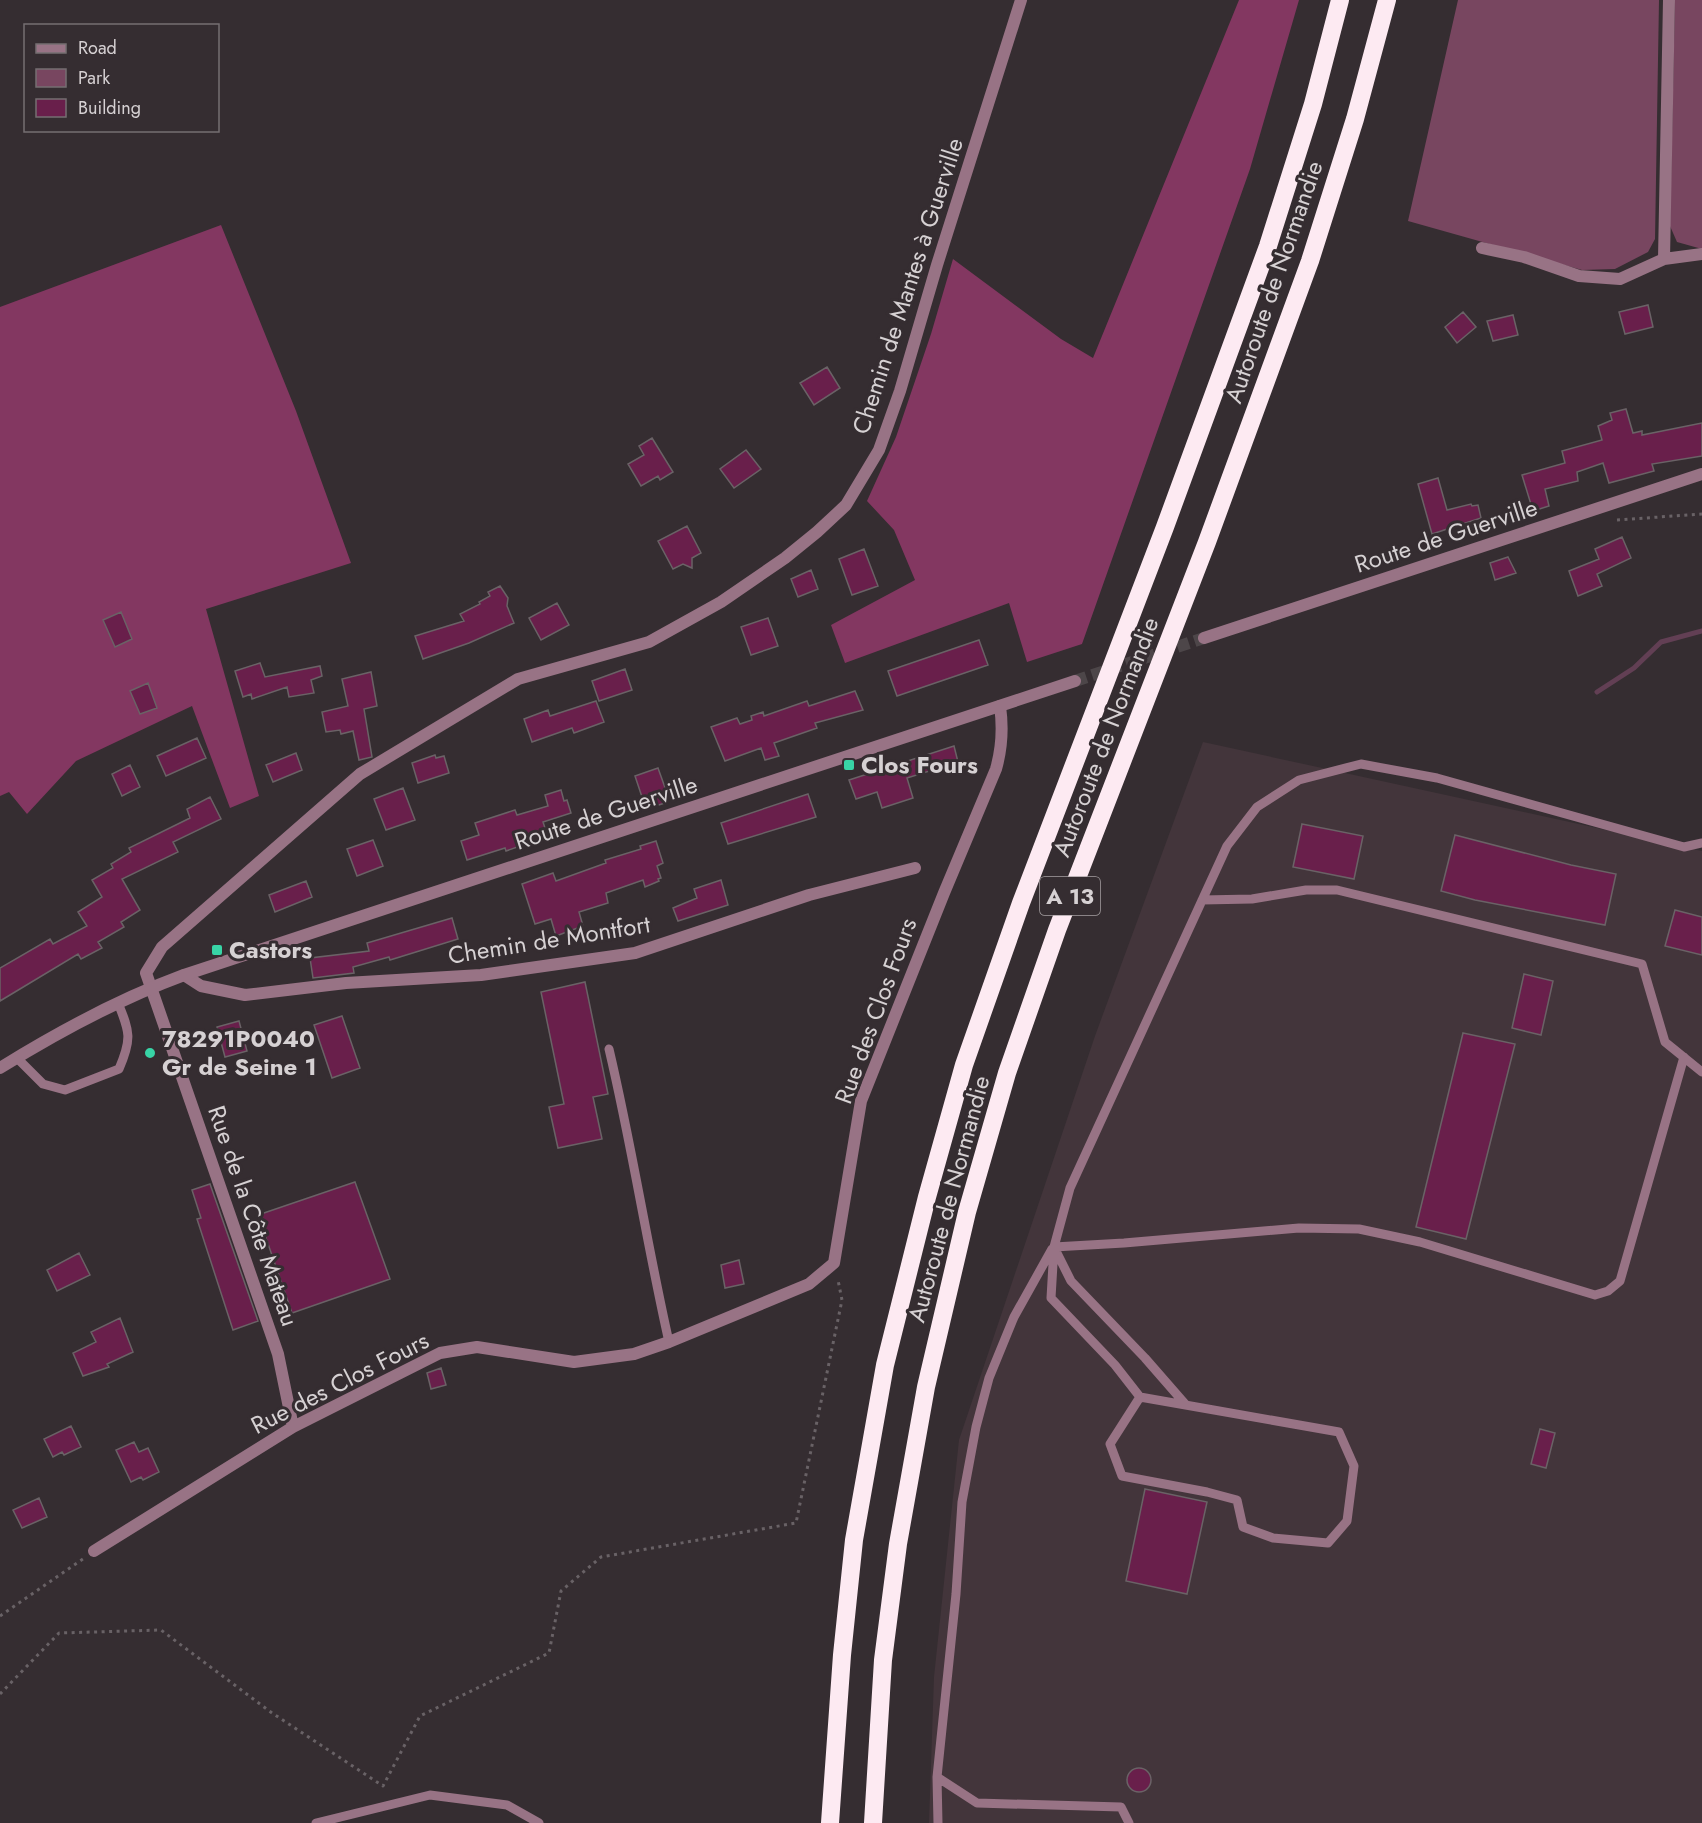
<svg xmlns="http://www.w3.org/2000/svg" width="1702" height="1823" font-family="Jost,sans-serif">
<rect width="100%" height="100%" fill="#352d31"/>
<path fill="#43353b" d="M1203,742l499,109v972h-773l5,-146 25,-237 136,-404z"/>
<path fill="#784660" d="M1458,0h201l-4,239 -7,13 -33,17 -33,1 -174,-49z
M1675,0h27v249l-25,-7 -7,-16z"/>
<path fill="#833761" d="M1239,0h60l-49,169 -168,475 -55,18 -18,-59 -164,60 -14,-38 84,-45 -21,-50 -27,-29 29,-64 35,-103 22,-75 108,80 32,19z
M221,225l75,186 55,152 -145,46 53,187 -29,12 -38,-102 -116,55 -49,53 -18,-22 -9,4v-489z"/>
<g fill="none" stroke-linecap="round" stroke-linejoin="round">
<path stroke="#623f54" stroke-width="5" d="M1597,692l37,-24 27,-26 41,-11"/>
</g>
<path fill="#691f4b" stroke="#6a6266" stroke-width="1.5" d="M1648,305l5,22 -28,7 -6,-22z
M1463,312l13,15 -19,16 -12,-16z
M1513,315l5,20 -25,6 -6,-20z
M827,367l13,21 -26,17 -14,-22z
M1626,409l7,24 9,-2v4l60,-12v33l-50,8 2,7 -45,12 -6,-20 -26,9 1,9 -33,8 4,17 -16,5 -11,-36 43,-12 -3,-12 40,-11 -4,-14 14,-6 -2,-7z
M652,438l21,34 -13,8 -2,-4 -17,10 -13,-22 16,-9 -5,-9z
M746,450l15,19 -27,19 -14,-19z
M1438,478l9,32 24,-6 1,2 6,-1 3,13 -49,16 -14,-50z
M687,526l14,27 -9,5v10l-9,-4 -10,5 -15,-28z
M1622,537l9,21 -34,16 5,12 -24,10 -9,-25 30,-12 -4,-10z
M864,549l14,37 -26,9 -13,-36z
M1508,557l8,16 -21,7 -5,-17z
M811,570l7,19 -20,8 -7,-18z
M500,586l8,12 -1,8 7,17 -45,20 -46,16 -8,-23 49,-15 -4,-7 20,-10 -1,-2 11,-6 -2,-4z
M557,603l12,22 -28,15 -12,-22z
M121,612l11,27 -17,8 -12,-27z
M768,618l10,28 -27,9 -10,-28z
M979,640l9,25 -91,31 -9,-25z
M260,663l5,14 55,-11 2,10 -11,4 3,13 -25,4 -2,-10 -35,12 -1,-5 -8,3 -8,-26z
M625,669l7,21 -33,11 -7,-20z
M371,672l6,34 -13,3 8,48 -13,3 -6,-29 -12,3 -1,-4 -14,2 -4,-20 26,-6 -6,-27z
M148,683l9,25 -17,6 -10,-23z
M855,691l8,19 -48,13 2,5 -43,15 5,13 -14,4 -4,-12 -36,13 -14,-34 26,-9 3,6 12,-4 -1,-4 12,-4 1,4 43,-15 2,5z
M596,701l8,21 -30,11 -2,-5 -40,14 -8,-23 24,-9 2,6z
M197,738l9,20 -40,18 -9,-20z
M954,746l4,16 -51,16 6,20 -31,10 -5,-16 -21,7 -7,-19z
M296,753l6,17 -29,12 -7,-17z
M435,755l1,3 8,-2 5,17 -31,10 -6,-20z
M130,765l10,22 -18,9 -10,-22z
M658,768l10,28 -2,1 2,5 -22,7 -11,-33z
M403,788l12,32 -29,10 -12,-31z
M561,790l3,11 3,-1 4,13 -28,9 3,9 -22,7 2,6 -20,7 -1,-3 -38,12 -6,-19 18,-6 -4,-12 40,-13 2,5 31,-9 -3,-11z
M808,794l8,23 -88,27 -7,-21z
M210,797l11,22 -48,23 5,10 -56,27 18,31 -19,12 3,5 -26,15 4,6 -21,11 -3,-5 -78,47v-33l50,-29 3,5 34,-18 -9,-14 24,-15 -10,-17 21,-12 -2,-4 20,-12 -2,-4 61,-30 -3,-9z
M1302,824l61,12 -9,43 -61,-12z
M1455,835l116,30 45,9 -11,51 -130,-25 -34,-9z
M373,840l10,26 -26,10 -10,-27z
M656,841l7,22 -6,3 4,12 -3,1 1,2 -14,6 -2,-7 -37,13 2,10 -29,9 4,14 -27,10 -5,-17 -16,5 -13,-40 31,-11 3,8 50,-18 -1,-3 36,-11 -1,-3z
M721,880l7,25 -50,16 -5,-13 24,-10 -3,-9z
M306,881l6,16 -37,15 -6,-17z
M1675,910l27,7v38l-37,-9z
M452,918l6,21 -68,21 -1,-3 -36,10 1,6 -41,5 -3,-20 59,-7 -2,-8z
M1524,974l29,7 -12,54 -29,-7z
M585,982l23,112 -15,3 9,42 -44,9 -9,-41 15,-3 -23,-112z
M342,1016l18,52 -28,10 -18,-53z
M239,1021l8,30 -22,6 -8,-30z
M1463,1033l52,11 -49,195 -50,-12z
M355,1182l35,97 -98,34 -34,-98z
M210,1184l48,137 -25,9 -36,-111 4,-1 -9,-28z
M79,1253l11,22 -33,16 -10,-21z
M739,1260l5,24 -19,4 -4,-23z
M120,1318l13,34 -26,12 2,3 -26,9 -10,-23 23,-11 -5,-10z
M441,1368l5,17 -15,4 -4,-16z
M71,1426l10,21 -17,8 -2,-3 -9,5 -9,-18z
M1540,1429l15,4 -9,35 -15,-4z
M134,1442l5,10 9,-4 11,24 -16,8 -2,-3 -10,5 -15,-32z
M1145,1489l62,13 -20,92 -61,-13z
M39,1498l8,19 -25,11 -9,-18z
M1127 1780a12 12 0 1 1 24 0a12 12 0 1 1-24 0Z"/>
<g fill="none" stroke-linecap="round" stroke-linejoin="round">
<path stroke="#4d4649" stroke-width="12" stroke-dasharray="12 6" stroke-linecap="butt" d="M1075,681l129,-43"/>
<path stroke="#696266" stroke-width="3" stroke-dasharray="3 4.5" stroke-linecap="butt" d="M1617,520l85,-6
M0,1616l83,-57
M0,1694l59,-61 102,-3 111,83 111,73 37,-70 129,-63 12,-62 40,-34 195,-34 46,-223 -4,-20"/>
<path stroke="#987385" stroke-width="9" d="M1202,900l50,-1 54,-9h31l305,74 23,78 37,30
M609,1049c23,97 38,196 60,293
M17,1058l26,26 22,6 54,-21c13,-30 11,-37 -1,-66
M1054,1247l70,-4 175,-15 60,1 61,13 175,53 13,-4 12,-10 64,-224
M1055,1249l16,32 74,77 41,47
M1140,1397l-30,47 12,32 85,16 30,8 6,27 30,11 55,5 19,-22 7,-55 -15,-34 -199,-35 -25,-32 -64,-67 3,-51 16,-59 157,-342 30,-39 42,-27 62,-16 76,14 247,69 18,-4
M937,1777l40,26 144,4 8,16
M316,1823l114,-28 77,10 32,18
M938,1823l-1,-46 19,-183 6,-92 14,-75 13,-49 25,-61 38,-68"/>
<path stroke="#987385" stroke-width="12" d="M1669,0l-5,259 38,-5
M1482,248l42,9 55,19 41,3 44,-20
M184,975l17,11 44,9 101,-12 135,-8 154,-22 174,-58 106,-27
M293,1427l-15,-73 -132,-381 16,-26 198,-173 158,-95 131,-37 72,-40 64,-44 32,-26 29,-27 33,-55 21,-59 37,-126 84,-265
M94,1551l199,-124 147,-74 37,-6 97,15 60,-8 35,-12 140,-58 25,-21 27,-162 83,-208 52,-124c6,-21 7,-42 4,-63"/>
<path stroke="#987385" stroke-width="12" d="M1204,638l498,-164
M0,1068c58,-36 119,-69 184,-93l891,-294"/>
<path stroke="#fdeaf2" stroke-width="18" d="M830,1823l12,-168 12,-115 31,-175 42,-168 37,-132 57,-162 144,-376 103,-281 45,-142 27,-104
M873,1823l10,-163 15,-116 28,-157 41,-175 40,-139 50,-143 150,-388 103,-281 45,-142 32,-119"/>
</g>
<g fill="#38d4a6" stroke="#352d31" stroke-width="2">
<rect x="843" y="759" width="12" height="12" rx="3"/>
<rect x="211" y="944" width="12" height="12" rx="3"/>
<circle cx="150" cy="1053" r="6"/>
</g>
<g text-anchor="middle" stroke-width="6" stroke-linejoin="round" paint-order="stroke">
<rect fill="#352d31" stroke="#a6a0a2" stroke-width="1.5" x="1040" y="877" width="60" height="38" rx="4.5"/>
<g font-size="22" font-weight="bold" fill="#d6d1d3">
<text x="1070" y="904">A 13</text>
</g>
<g font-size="24" fill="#d6d1d3" stroke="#352d31">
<text transform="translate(1274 282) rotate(-71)" y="8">Autoroute de Normandie</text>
<text transform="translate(908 286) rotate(-72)" y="8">Chemin de Mantes à Guerville</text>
<text transform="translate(1446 536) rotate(-18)" y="8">Route de Guerville</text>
<text transform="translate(1106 737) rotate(-69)" y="8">Autoroute de Normandie</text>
<text transform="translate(606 813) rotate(-18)" y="8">Route de Guerville</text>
<text transform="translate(549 940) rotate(-9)" y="8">Chemin de Montfort</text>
<text transform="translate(876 1011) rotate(-70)" y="8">Rue des Clos Fours</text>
<text transform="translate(949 1199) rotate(-75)" y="8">Autoroute de Normandie</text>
<text transform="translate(253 1216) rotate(71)" y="8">Rue de la Côte Mateau</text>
<text transform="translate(340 1383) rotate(-27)" y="8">Rue des Clos Fours</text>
</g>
<g font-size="24" font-weight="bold" fill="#d6d1d3" stroke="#352d31" text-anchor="start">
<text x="861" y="773">Clos Fours</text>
<text x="229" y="958">Castors</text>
<text x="162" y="1047">78291P0040<tspan x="162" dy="28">Gr de Seine 1</tspan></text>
</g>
</g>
<rect x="24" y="24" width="195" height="108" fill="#352d31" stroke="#756f72" stroke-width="1.5"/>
<rect x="36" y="44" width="30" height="9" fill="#987385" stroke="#756f72" stroke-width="1.5"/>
<text x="78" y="54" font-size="18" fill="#d6d1d3">Road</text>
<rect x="36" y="69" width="30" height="18" fill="#784660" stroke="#756f72" stroke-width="1.5"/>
<text x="78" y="84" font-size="18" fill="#d6d1d3">Park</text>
<rect x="36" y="99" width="30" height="18" fill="#691f4b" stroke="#756f72" stroke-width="1.5"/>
<text x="78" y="114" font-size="18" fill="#d6d1d3">Building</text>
</svg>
